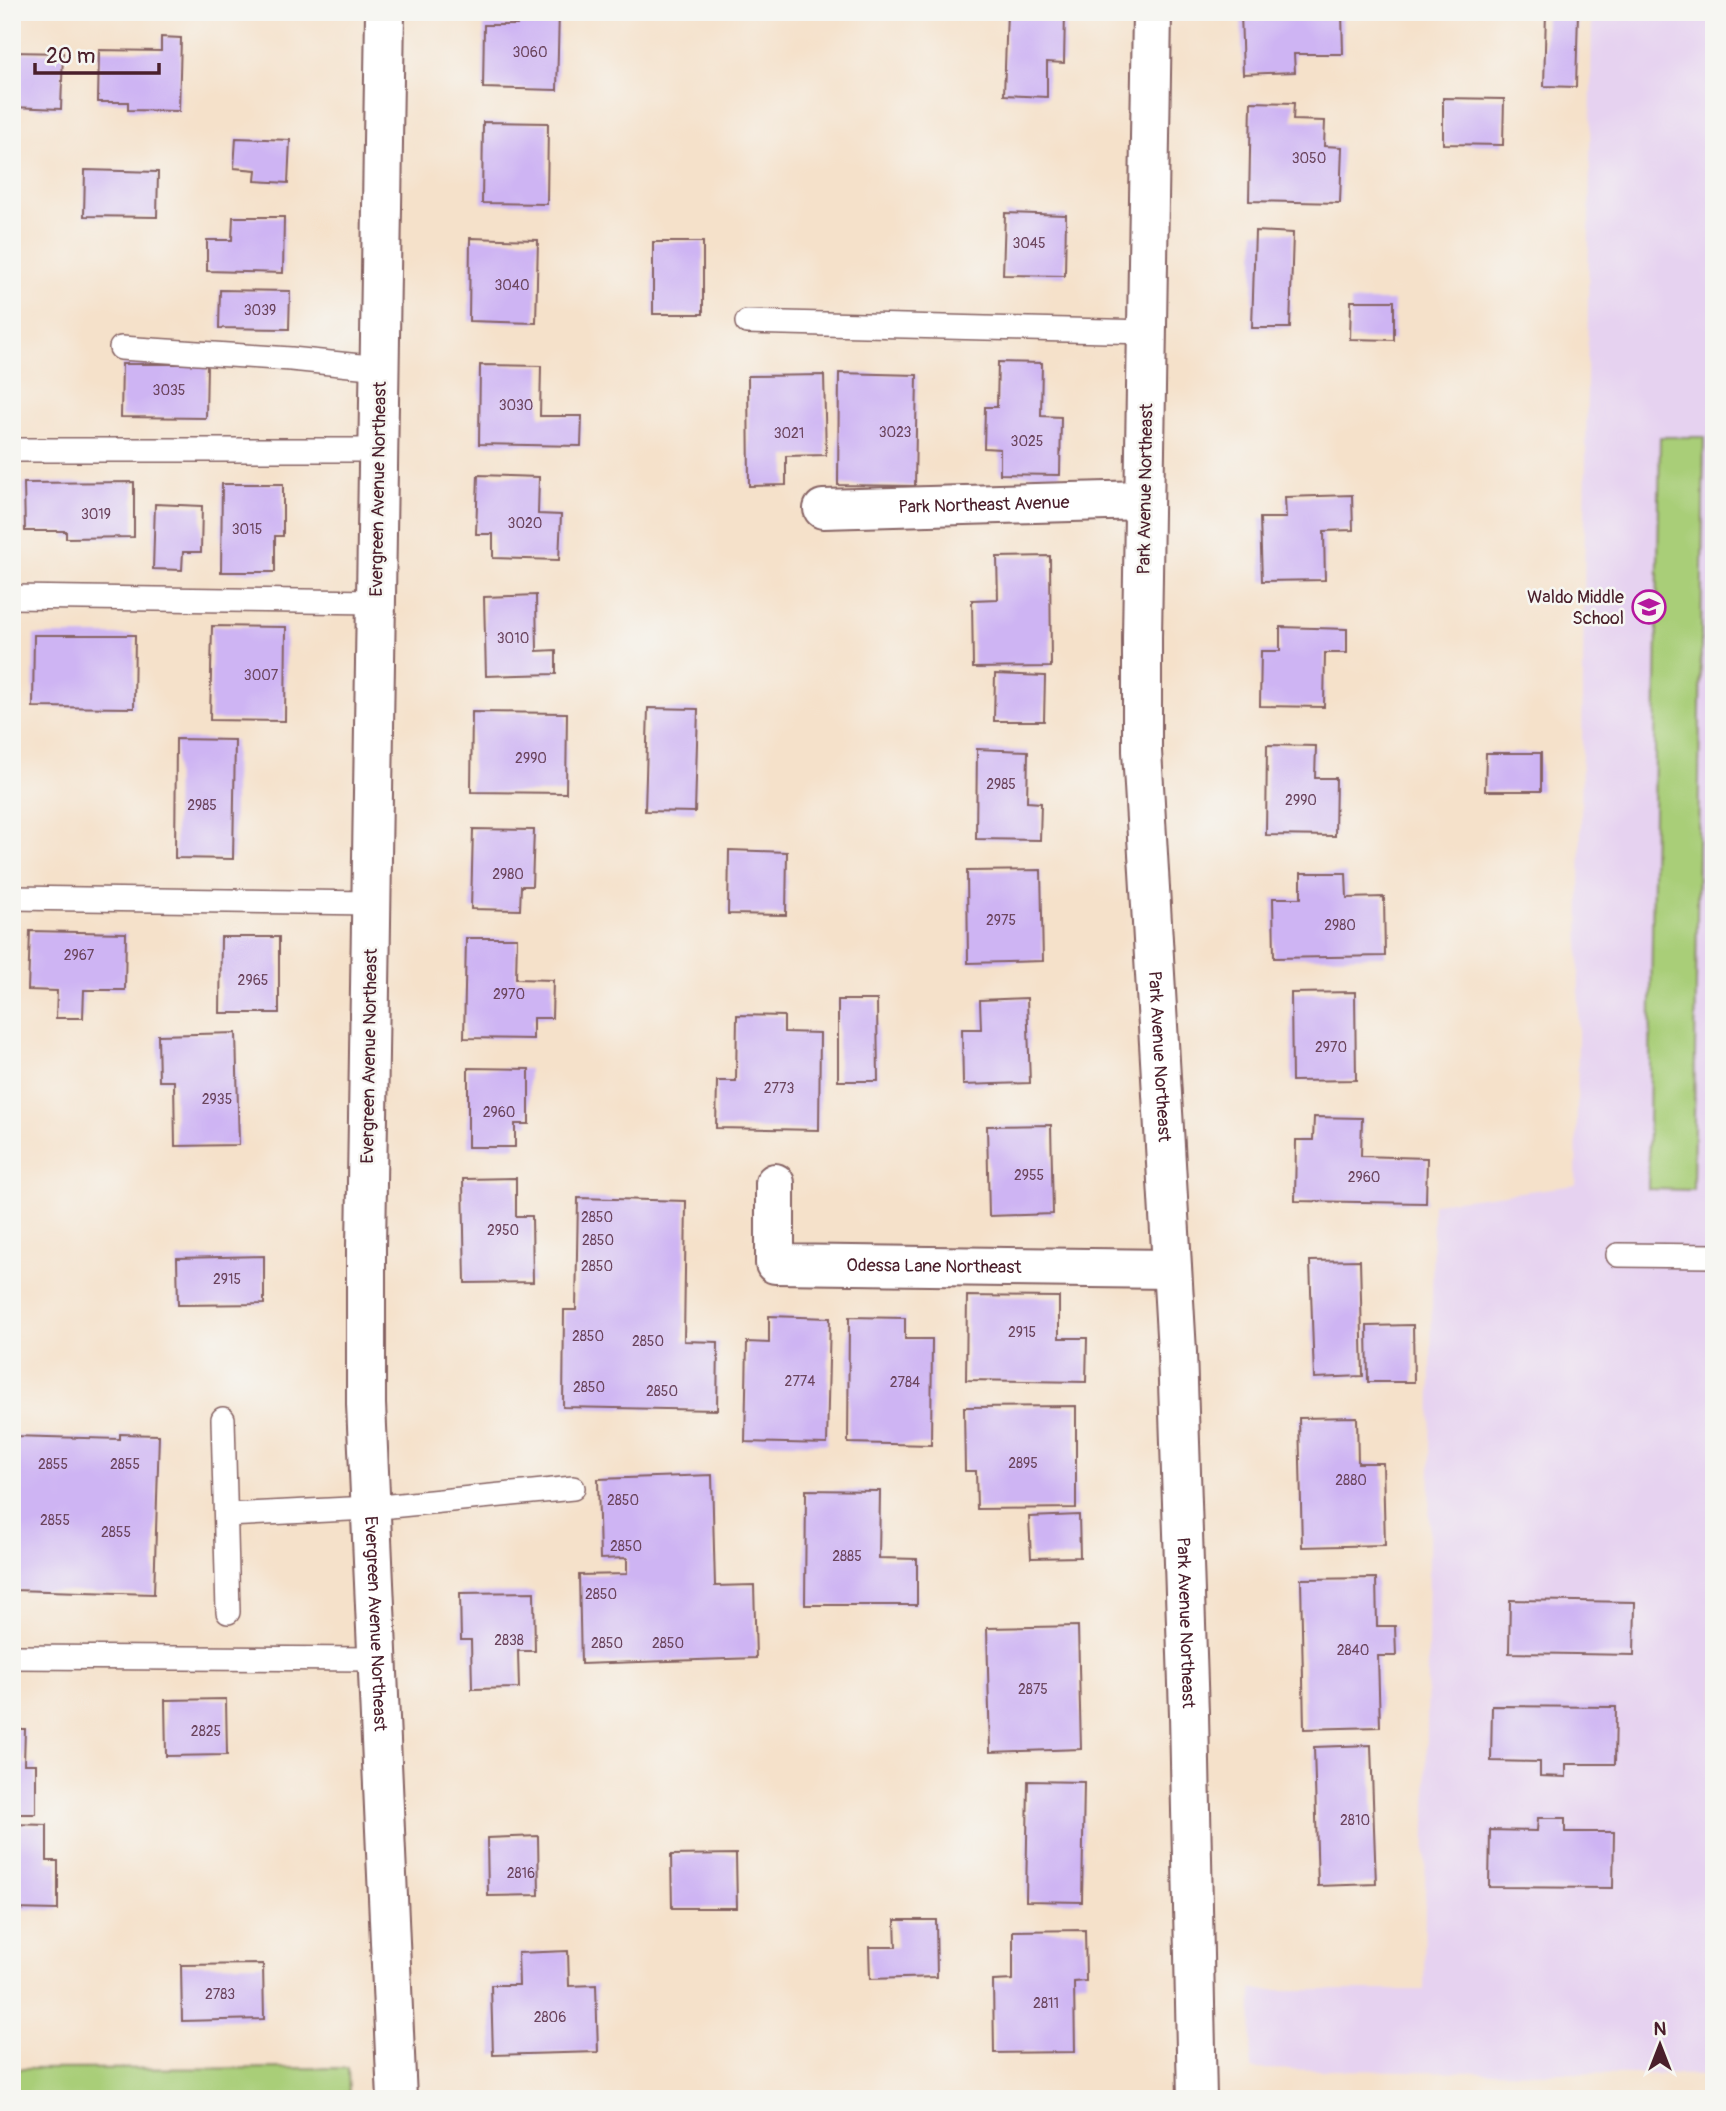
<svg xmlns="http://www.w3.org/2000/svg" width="1726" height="2111" font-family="Pangolin,sans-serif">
<rect width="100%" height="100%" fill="#f6f6f2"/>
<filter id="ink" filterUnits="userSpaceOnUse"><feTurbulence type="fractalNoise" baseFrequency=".0143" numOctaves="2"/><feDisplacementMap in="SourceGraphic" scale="14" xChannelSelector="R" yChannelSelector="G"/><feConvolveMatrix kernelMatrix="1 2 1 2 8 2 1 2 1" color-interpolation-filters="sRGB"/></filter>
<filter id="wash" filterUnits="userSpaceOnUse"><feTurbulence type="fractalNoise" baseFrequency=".00686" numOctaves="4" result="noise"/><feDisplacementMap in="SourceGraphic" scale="28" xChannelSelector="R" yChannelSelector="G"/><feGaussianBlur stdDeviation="1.57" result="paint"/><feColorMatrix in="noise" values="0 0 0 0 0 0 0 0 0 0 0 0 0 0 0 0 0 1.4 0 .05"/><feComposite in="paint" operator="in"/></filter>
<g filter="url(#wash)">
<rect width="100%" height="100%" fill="#f5e1ca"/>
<path fill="#e6d2f0" d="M1592,12h122v2063l-463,-6 1,-79h172l9,-787 143,-18z"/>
<path fill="#a9ce78" stroke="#7a7652" stroke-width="2" d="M1660,437h44l-11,753 -45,-1z
M348,2068l1,31h-337v-30z"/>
<g id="blocks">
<path fill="#ceb4f3" d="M518,12h41l-2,78 -74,-2 1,-63h33z
M1007,12h58l-1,51 -17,-1v35l-43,-2z
M1241,12h101l1,42h-49l1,18 -52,2z
M1546,12h32l-2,75 -32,-1z
M161,37l20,1 -2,73 -51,-1v-8h-30l1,-52 62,1z
M12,52l51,1 -2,56 -49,-2z
M1443,98l61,1 -1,46 -60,-1z
M1251,102l43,1 -1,17 32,1 -1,25 18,1 -2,56 -91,-2z
M483,122l65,1 -1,81 -65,-1z
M236,138l54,2 -2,43 -33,-2 1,-11 -22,-2z
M85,170l73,2 -1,45 -73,-1z
M1005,213l61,2 -1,61 -62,-1z
M233,217h51l-1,56 -76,-2v-31h25z
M1255,231l38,2 -3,95h-38z
M470,238l68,2 -2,83 -67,-2z
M653,242h50v72h-50z
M220,290l70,1 -1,38 -70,-1z
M1351,301h43v39l-44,-1z
M998,362l44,1 -1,53 20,1 -1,58 -60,-1v-25l-16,-1 1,-41h12z
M122,364h85l-1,54 -85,-1z
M480,365l61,1 -1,50h42l-1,30 -102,-2z
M839,373l78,2 -2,111 -77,-1z
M824,375l2,80 -40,1v29l-37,1 -1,-110z
M478,475l61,2 -1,37 23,1 -2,45 -66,-2v-24h-17z
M134,482v55l-68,1v-7h-41l-1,-48z
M222,484h61v52h-8v36h-54z
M1352,495l1,35 -29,1 1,49 -63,1 -2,-63h26l-1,-21z
M155,504l47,2 -1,46h-18l-1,18 -29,-1z
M1050,556l1,111 -78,1 -1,-68 26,-1 -1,-42z
M536,595l1,56 19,-1v24l-70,2 -2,-79z
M212,626l74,1 -1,94 -75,-1z
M1280,627l67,2v24h-22l-1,54 -64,-1 1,-55h19z
M34,635h101l-1,73 -101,-1z
M995,674l50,2 -1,45h-50z
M648,708l50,1 -3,103 -50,-1z
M472,712l95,1 -1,80 -95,-1z
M176,739l59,1 -2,119 -58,-1z
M1267,745l49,1 -1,32h21l-1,58 -69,-1z
M977,749l51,2 -1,51 14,1 -1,37 -64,-1z
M1486,753h55v38h-56z
M473,829l61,1 -2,56h-11l-1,24 -49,-1z
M729,850l58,2 -1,63 -58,-1z
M1041,870l2,91 -75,2 -1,-92z
M1301,873h45l1,25 37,-1 1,59 -111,2 -1,-60h28z
M30,931l96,2 -1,57h-41l-1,28h-27l1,-27 -29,-1z
M221,937h58v76h-59z
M466,938h51l-1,41 37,1 -1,38h-19v21l-69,-1z
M1355,992l1,88 -64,1 -1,-88z
M1027,998l3,85 -67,2 -1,-56h19l-1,-29z
M838,1000h39l1,81h-40z
M737,1015l47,1v16l36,1 -1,97 -103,-2 1,-47h19z
M236,1033l3,112 -64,1 -1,-65h-15l-1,-46z
M468,1068l61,1v55h-14v23h-47z
M1314,1117l48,1 -1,38 66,2 -1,45 -131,-2 1,-61h17z
M1051,1125l2,89 -64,2 -2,-90z
M516,1178v38h16l1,66 -68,1 -2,-104z
M578,1198l108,3 -2,140 34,1 -1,68 -154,-3 1,-97h12z
M264,1256v48l-86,1 -1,-47z
M1360,1260l3,116 -49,2 -4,-117z
M967,1296l92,1v41h28l-1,44 -120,-2z
M769,1316l61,2 -3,126 -82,-2 2,-100 22,1z
M849,1317l56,1v21h27l-1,106 -83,-2z
M1413,1325l1,57h-46l-1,-56z
M1076,1406v102l-99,1 -1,-38h-11l-1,-64z
M1357,1417l1,46h25l2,82 -83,2 -3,-129z
M120,1434l39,1 -5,159 -142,-4v-154l108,3z
M712,1475l3,111 39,-1 2,73 -175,6 -2,-89 48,-1v-16l-27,1 -2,-80z
M806,1490l74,1 -1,67 38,1v46h-112z
M1079,1515l1,42 -49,1 -2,-41z
M1376,1578l1,48h18l1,30h-18l2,71 -76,2 -3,-150z
M534,1592l1,59h-17l1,37 -47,1 -1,-49h-10l-1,-47z
M1510,1600l125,2 -1,53 -125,-2z
M1078,1626l3,123 -91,3 -3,-124z
M226,1699l1,56 -61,1 -1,-56z
M1492,1706l124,1 -1,57h-49v13l-26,-1v-14l-49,-1z
M12,1729h13l-1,35h12v50h-24z
M1371,1745l5,139 -58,2 -4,-139z
M1028,1781l56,1 -2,120 -56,-1z
M1538,1818h27v14h49l-1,56 -124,-1 1,-57 47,1z
M12,1824l35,1v36h11v49l-46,-1z
M538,1836l1,59 -51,1 -1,-58z
M736,1854l1,54h-65l-1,-53z
M895,1920h41l1,57 -67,2 -1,-32h27z
M1085,1930l1,51 -12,1 1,70 -81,1 -1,-72 20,-1v-49z
M568,1951l1,35 27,-1 2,67 -105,3 -2,-70h28l-1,-32z
M263,1964l1,55 -82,2 -1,-56z"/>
</g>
</g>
<g filter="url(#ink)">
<use href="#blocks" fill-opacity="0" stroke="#866363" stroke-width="2"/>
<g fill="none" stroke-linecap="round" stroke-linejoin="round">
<defs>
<path id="lane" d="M747,322l401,10
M121,348l170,11 89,9
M12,450h366
M12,597l364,5
M12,898l359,5
M1618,1255l96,1
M223,1419l5,193
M226,1515l144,-7 203,-20
M12,1657l364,2"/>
<g id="street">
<path id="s1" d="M385,12l-19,1236v156l31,695"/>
<path id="s2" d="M1152,12l-10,626v113l35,601 12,362 8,385"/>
<path id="s3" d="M823,509l321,-9"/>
<path id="s4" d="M775,1183v81l397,5"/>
</g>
</defs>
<use href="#lane" stroke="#866363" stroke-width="26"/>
<use href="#street" stroke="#866363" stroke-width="42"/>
<use href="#lane" stroke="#fff" stroke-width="23"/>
<use href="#street" stroke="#fff" stroke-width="38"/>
</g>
</g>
<defs>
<symbol id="school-ring" viewBox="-11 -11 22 22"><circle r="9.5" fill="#f6f6f2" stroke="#b5179e" stroke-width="1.5"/><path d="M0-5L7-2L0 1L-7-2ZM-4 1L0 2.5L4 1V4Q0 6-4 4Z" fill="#b5179e"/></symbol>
</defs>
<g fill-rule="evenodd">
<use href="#school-ring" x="1630" y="588" width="38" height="38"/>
</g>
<g text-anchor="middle" stroke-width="5" stroke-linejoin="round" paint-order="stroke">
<g font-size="14" fill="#6b445d">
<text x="530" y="57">3060</text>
<text x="1309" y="163">3050</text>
<text x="1029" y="248">3045</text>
<text x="512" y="290">3040</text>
<text x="260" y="315">3039</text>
<text x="169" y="395">3035</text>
<text x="516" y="410">3030</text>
<text x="895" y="437">3023</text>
<text x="789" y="438">3021</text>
<text x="1027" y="446">3025</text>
<text x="96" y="519">3019</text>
<text x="525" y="528">3020</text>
<text x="247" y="534">3015</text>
<text x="513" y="643">3010</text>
<text x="261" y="680">3007</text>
<text x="531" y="763">2990</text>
<text x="1001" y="789">2985</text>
<text x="1301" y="805">2990</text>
<text x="202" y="810">2985</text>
<text x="508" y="879">2980</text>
<text x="1001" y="925">2975</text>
<text x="1340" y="930">2980</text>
<text x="79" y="960">2967</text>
<text x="253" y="985">2965</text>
<text x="509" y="999">2970</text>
<text x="1331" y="1052">2970</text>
<text x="779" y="1093">2773</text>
<text x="217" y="1104">2935</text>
<text x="499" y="1117">2960</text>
<text x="1029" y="1180">2955</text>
<text x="1364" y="1182">2960</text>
<text x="597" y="1222">2850</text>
<text x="503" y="1235">2950</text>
<text x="598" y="1245">2850</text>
<text x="597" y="1271">2850</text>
<text x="227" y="1284">2915</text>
<text x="1022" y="1337">2915</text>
<text x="588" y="1341">2850</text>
<text x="648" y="1346">2850</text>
<text x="800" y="1386">2774</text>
<text x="905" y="1387">2784</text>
<text x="589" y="1392">2850</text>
<text x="662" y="1396">2850</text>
<text x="1023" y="1468">2895</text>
<text x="53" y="1469">2855</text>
<text x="125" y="1469">2855</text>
<text x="1351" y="1485">2880</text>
<text x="623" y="1505">2850</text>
<text x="55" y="1525">2855</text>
<text x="116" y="1537">2855</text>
<text x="626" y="1551">2850</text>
<text x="847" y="1561">2885</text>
<text x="601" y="1599">2850</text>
<text x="509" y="1645">2838</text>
<text x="607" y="1648">2850</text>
<text x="668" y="1648">2850</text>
<text x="1353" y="1655">2840</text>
<text x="1033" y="1694">2875</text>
<text x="206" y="1736">2825</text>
<text x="1355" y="1825">2810</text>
<text x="521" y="1878">2816</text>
<text x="220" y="1999">2783</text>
<text x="1046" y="2008">2811</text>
<text x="550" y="2022">2806</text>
</g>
<g font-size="18" fill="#4a1f2b" stroke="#f6f6f2">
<text transform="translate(378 489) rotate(-89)" y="6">Evergreen Avenue Northeast</text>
<text transform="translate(1145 489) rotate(-89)" y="6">Park Avenue Northeast</text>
<text dy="6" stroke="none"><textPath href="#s3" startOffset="161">Park Northeast Avenue</textPath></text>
<text transform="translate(369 1056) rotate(-89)" y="6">Evergreen Avenue Northeast</text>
<text dy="6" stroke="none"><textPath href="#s2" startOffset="1045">Park Avenue Northeast</textPath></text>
<text dy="6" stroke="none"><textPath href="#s4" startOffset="240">Odessa Lane Northeast</textPath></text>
<text dy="6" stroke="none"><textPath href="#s2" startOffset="1612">Park Avenue Northeast</textPath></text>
<text dy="6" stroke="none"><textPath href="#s1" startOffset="1612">Evergreen Avenue Northeast</textPath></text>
</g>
<g font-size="18" fill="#4a1f2b" stroke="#f6f6f2" text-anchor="end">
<text x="1624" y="603">Waldo Middle<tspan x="1624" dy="21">School</tspan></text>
</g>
</g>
<rect width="1726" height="2111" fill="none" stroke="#f6f6f2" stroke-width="42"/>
<g transform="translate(1660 2045)" stroke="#f6f6f2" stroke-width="5" paint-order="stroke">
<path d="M0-5L12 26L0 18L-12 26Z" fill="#4a1f2b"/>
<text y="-10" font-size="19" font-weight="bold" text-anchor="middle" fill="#4a1f2b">N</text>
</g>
<path d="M35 63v10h124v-10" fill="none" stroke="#4a1f2b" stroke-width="3.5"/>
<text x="46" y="63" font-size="21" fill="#4a1f2b" stroke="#f6f6f2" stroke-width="5" paint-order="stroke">20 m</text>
</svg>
